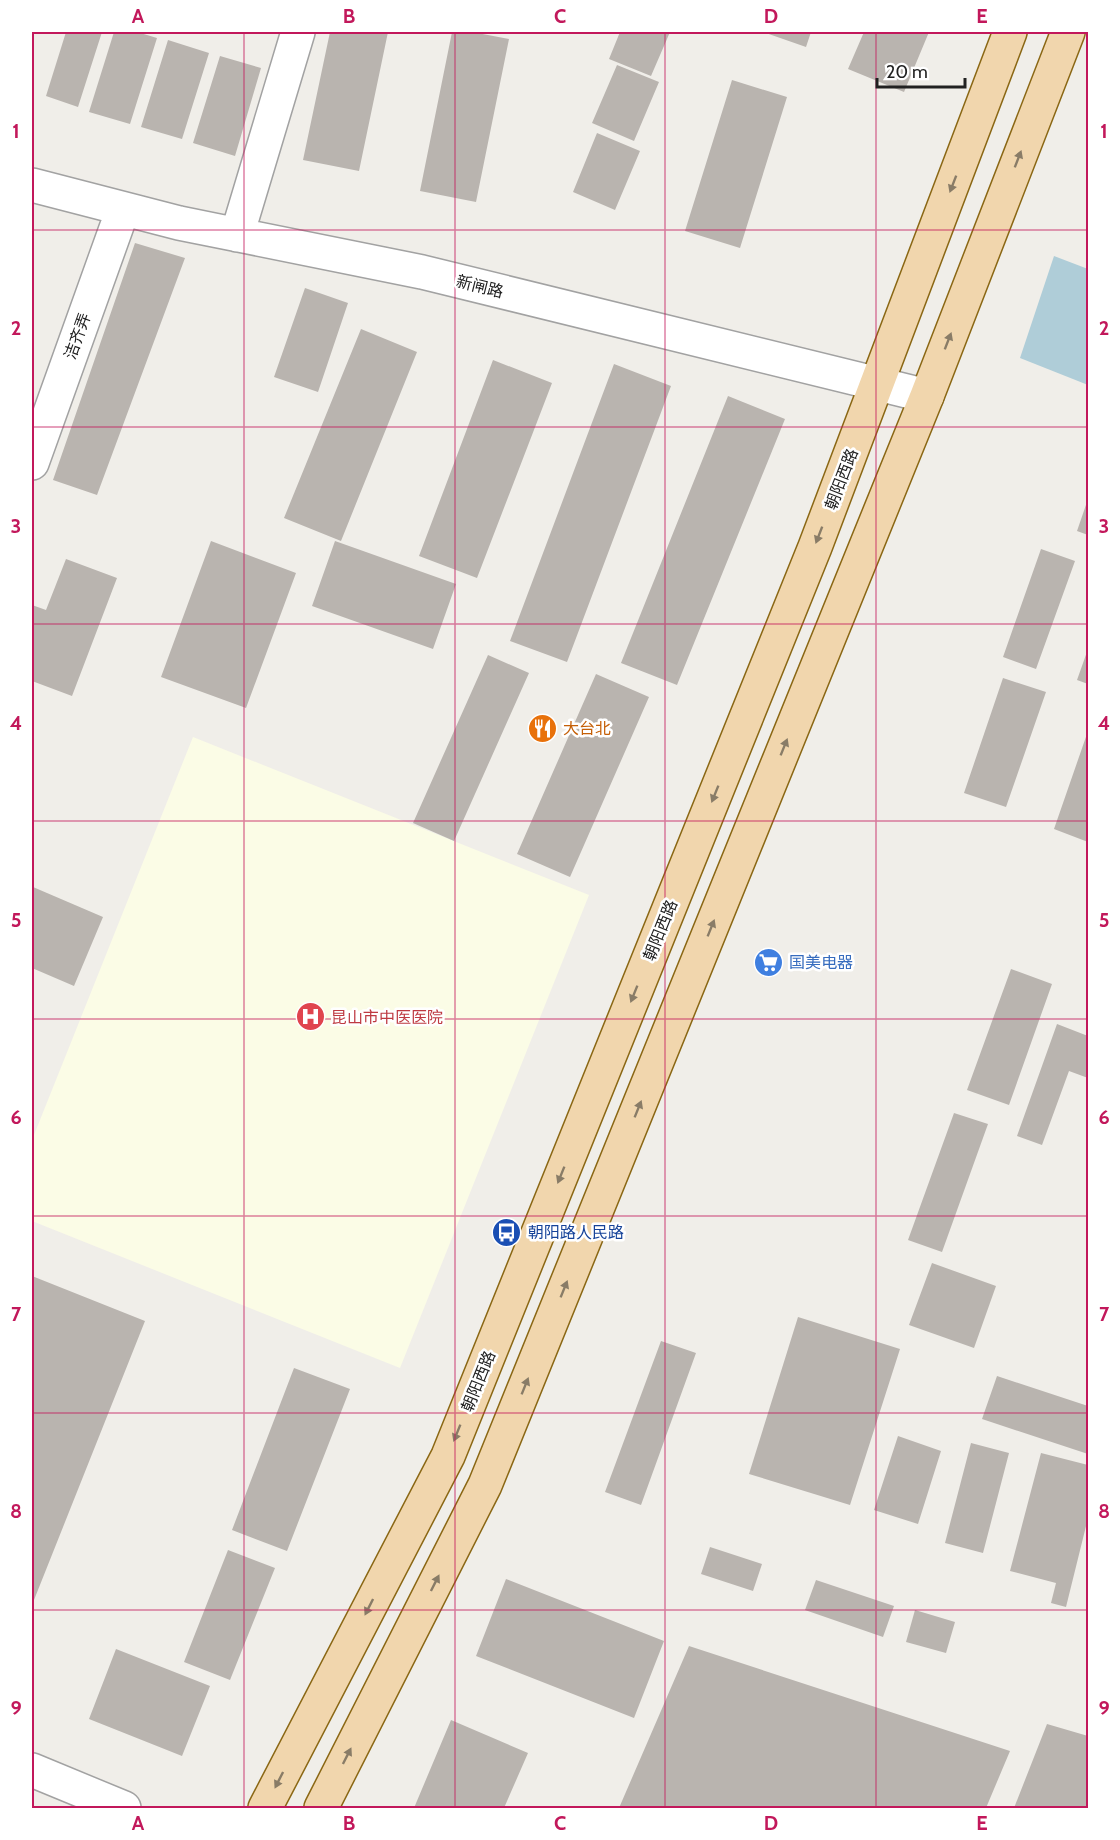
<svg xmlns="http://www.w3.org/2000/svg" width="1120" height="1840" font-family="Cabin,'Noto Sans SC',sans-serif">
<rect width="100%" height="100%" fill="#f0eee9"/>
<path fill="#fbfce6" d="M193,737l396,158 -189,473 -368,-147v-81z"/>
<path fill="#afcdd8" d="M1054,256l34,13v116l-68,-27z"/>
<path fill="#b9b4af" d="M66,32h36l-24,75 -32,-11z
M114,32h23l20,6 -27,86 -41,-12z
M330,32h58l-29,139 -56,-11z
M452,32h20l37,7 -33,163 -56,-11z
M620,32h50l-19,44 -42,-17z
M763,32h48l-5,15z
M864,32h65l-25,60 -56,-23z
M168,40l41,13 -27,86 -41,-12z
M220,56l41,12 -26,88 -42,-13z
M617,65l42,17 -25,59 -42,-18z
M732,80l55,17 -47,151 -55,-17z
M597,133l43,18 -25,59 -42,-18z
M135,243l50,15 -88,237 -44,-15z
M305,288l43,15 -30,89 -44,-15z
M361,329l56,23 -76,189 -57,-23z
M493,360l59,23 -75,195 -58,-22z
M614,364l57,22 -104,276 -57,-21z
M728,396l57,23 -108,266 -56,-22z
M1088,499v36l-11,-4z
M211,541l85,32 -50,135 -85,-31z
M335,541l121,43 -23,65 -121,-43z
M1041,549l34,12 -39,108 -33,-12z
M66,559l51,19 -45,118 -40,-15v-76l14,5z
M1088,649v35l-11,-4z
M488,655l41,18 -75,168 -41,-18z
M596,674l53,23 -79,180 -53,-23z
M1003,678l43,14 -40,115 -42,-14z
M1088,731v111l-34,-13z
M33,887l70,30 -29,69 -42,-18z
M1011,969l41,15 -43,121 -42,-15z
M1057,1024l31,12v42l-19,-7 -27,74 -25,-9z
M954,1113l34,11 -46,128 -34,-12z
M932,1263l64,23 -22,62 -65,-23z
M32,1276l113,45 -113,284z
M798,1317l102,32 -50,156 -101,-31z
M661,1341l35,12 -55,152 -36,-13z
M294,1368l56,21 -63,162 -55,-21z
M997,1376l91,30v48l-106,-35z
M898,1436l43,15 -23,73 -44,-14z
M971,1443l38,10 -26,100 -38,-10z
M1041,1453l47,12v53l-22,89 -15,-4 5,-20 -46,-12z
M710,1547l52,17 -9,27 -52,-17z
M228,1550l47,18 -45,112 -46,-18z
M506,1579l158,62 -30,77 -158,-62z
M816,1580l78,26 -11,31 -78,-27z
M915,1610l40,12 -9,31 -40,-11z
M689,1646l321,105 -24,57h-367z
M116,1649l94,37 -28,70 -93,-37z
M451,1720l77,33 -24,55h-90z
M1047,1724l41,12v72h-74z"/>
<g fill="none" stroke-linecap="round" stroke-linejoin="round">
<defs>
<path id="minor" d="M32,185l147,38 243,49 505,124
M237,235l61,-203
M32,463l91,-254
M32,1770l92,38"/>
<path id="major" d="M265,1808l183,-352 367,-909 195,-515
M321,1808l164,-323 442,-1089 141,-364"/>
</defs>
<use href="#minor" stroke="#a2a2a2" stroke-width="36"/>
<use href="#major" stroke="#8a6714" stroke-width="36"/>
<use href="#minor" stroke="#fff" stroke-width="33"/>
<use href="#major" stroke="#f1d6ad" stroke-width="33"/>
</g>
<defs><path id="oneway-solid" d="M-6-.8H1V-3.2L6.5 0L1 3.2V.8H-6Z" transform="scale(1.5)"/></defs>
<g fill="#897c67">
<use href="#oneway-solid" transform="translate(1018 159) rotate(-69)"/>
<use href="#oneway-solid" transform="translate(953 184) rotate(111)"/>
<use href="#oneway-solid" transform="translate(948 341) rotate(-69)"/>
<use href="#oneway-solid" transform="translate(819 535) rotate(111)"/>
<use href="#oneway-solid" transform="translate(784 747) rotate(-68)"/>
<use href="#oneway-solid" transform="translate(715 794) rotate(112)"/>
<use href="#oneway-solid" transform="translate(711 928) rotate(-68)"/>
<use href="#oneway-solid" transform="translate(634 994) rotate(112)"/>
<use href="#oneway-solid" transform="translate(638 1109) rotate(-68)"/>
<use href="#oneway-solid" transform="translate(561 1175) rotate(112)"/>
<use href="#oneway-solid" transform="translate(564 1289) rotate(-68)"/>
<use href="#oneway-solid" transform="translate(525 1386) rotate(-68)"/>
<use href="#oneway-solid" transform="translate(457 1433) rotate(112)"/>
<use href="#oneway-solid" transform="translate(435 1583) rotate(-63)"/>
<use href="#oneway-solid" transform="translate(369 1607) rotate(117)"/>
<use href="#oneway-solid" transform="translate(347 1756) rotate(-63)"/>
<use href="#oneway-solid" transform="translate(279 1780) rotate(117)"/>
</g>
<path fill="none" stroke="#c2185b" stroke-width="1.5" stroke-opacity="0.55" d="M244,32v1776M455,32v1776M665,32v1776M876,32v1776M32,230h1056M32,427h1056M32,624h1056M32,821h1056M32,1019h1056M32,1216h1056M32,1413h1056M32,1610h1056"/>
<defs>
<symbol id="restaurant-disc" viewBox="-11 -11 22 22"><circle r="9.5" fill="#e8710a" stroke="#fff"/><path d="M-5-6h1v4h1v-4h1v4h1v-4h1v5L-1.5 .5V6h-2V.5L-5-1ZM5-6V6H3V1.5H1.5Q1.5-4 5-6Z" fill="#fff"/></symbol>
<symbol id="supermarket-disc" viewBox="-11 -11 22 22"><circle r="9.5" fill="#3f7fe0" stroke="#fff"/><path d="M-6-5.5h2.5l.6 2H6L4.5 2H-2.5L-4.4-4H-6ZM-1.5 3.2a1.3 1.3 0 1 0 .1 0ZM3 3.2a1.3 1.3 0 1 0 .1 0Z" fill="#fff"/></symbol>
<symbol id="hospital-disc" viewBox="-11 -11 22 22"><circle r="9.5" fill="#e0444e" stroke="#fff"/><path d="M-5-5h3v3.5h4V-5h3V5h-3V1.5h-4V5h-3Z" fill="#fff"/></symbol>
<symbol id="bus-disc" viewBox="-11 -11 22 22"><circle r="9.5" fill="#1a4fb4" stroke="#fff"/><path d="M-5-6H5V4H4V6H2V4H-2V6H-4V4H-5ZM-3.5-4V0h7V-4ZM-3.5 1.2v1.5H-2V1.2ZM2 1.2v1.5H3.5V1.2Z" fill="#fff"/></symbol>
</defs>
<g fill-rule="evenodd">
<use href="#restaurant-disc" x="526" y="712" width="33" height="33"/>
<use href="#supermarket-disc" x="752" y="946" width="33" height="33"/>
<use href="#hospital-disc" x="294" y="1000" width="33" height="33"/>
<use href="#bus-disc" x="490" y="1216" width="33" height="33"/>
</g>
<g text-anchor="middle" stroke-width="5" stroke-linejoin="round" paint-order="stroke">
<g font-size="16" fill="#212121" stroke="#fff">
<text transform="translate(480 286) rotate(14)" y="6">新闸路</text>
<text transform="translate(77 336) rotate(-70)" y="6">洁齐弄</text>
<text transform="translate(841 479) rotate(-69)" y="6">朝阳西路</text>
<text transform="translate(660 930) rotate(-68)" y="6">朝阳西路</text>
<text transform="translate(478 1381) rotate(-68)" y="6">朝阳西路</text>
</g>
<g font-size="16" fill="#c56008" stroke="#fff" text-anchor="start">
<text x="563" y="734">大台北</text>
</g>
<g font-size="16" fill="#366cbe" stroke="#fff" text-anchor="start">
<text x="789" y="968">国美电器</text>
</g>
<g font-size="16" fill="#be3a42" stroke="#fff" text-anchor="start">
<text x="331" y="1023">昆山市中医医院</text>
</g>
<g font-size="16" fill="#164399" stroke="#fff" text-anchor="start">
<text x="528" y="1238">朝阳路人民路</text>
</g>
</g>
<rect width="1120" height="1840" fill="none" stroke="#ffffff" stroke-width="66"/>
<path d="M877 78v9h88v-9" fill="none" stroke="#212121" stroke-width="3"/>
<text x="886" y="78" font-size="18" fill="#212121" stroke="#ffffff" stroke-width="4.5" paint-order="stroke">20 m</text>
<rect x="33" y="33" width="1054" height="1774" fill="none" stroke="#c2185b" stroke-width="2"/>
<g font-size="20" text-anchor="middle" font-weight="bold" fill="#c2185b">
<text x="138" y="23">A</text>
<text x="349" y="23">B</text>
<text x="560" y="23">C</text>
<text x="771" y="23">D</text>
<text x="982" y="23">E</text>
<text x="16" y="138">1</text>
<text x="1104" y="138">1</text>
<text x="16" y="335">2</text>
<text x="1104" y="335">2</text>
<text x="16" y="533">3</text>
<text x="1104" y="533">3</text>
<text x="16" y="730">4</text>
<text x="1104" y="730">4</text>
<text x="16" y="927">5</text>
<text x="1104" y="927">5</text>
<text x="16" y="1124">6</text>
<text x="1104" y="1124">6</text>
<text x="16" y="1321">7</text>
<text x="1104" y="1321">7</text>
<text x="16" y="1518">8</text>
<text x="1104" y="1518">8</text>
<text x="16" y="1715">9</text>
<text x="1104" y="1715">9</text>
<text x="138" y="1830">A</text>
<text x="349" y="1830">B</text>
<text x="560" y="1830">C</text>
<text x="771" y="1830">D</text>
<text x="982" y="1830">E</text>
</g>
</svg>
